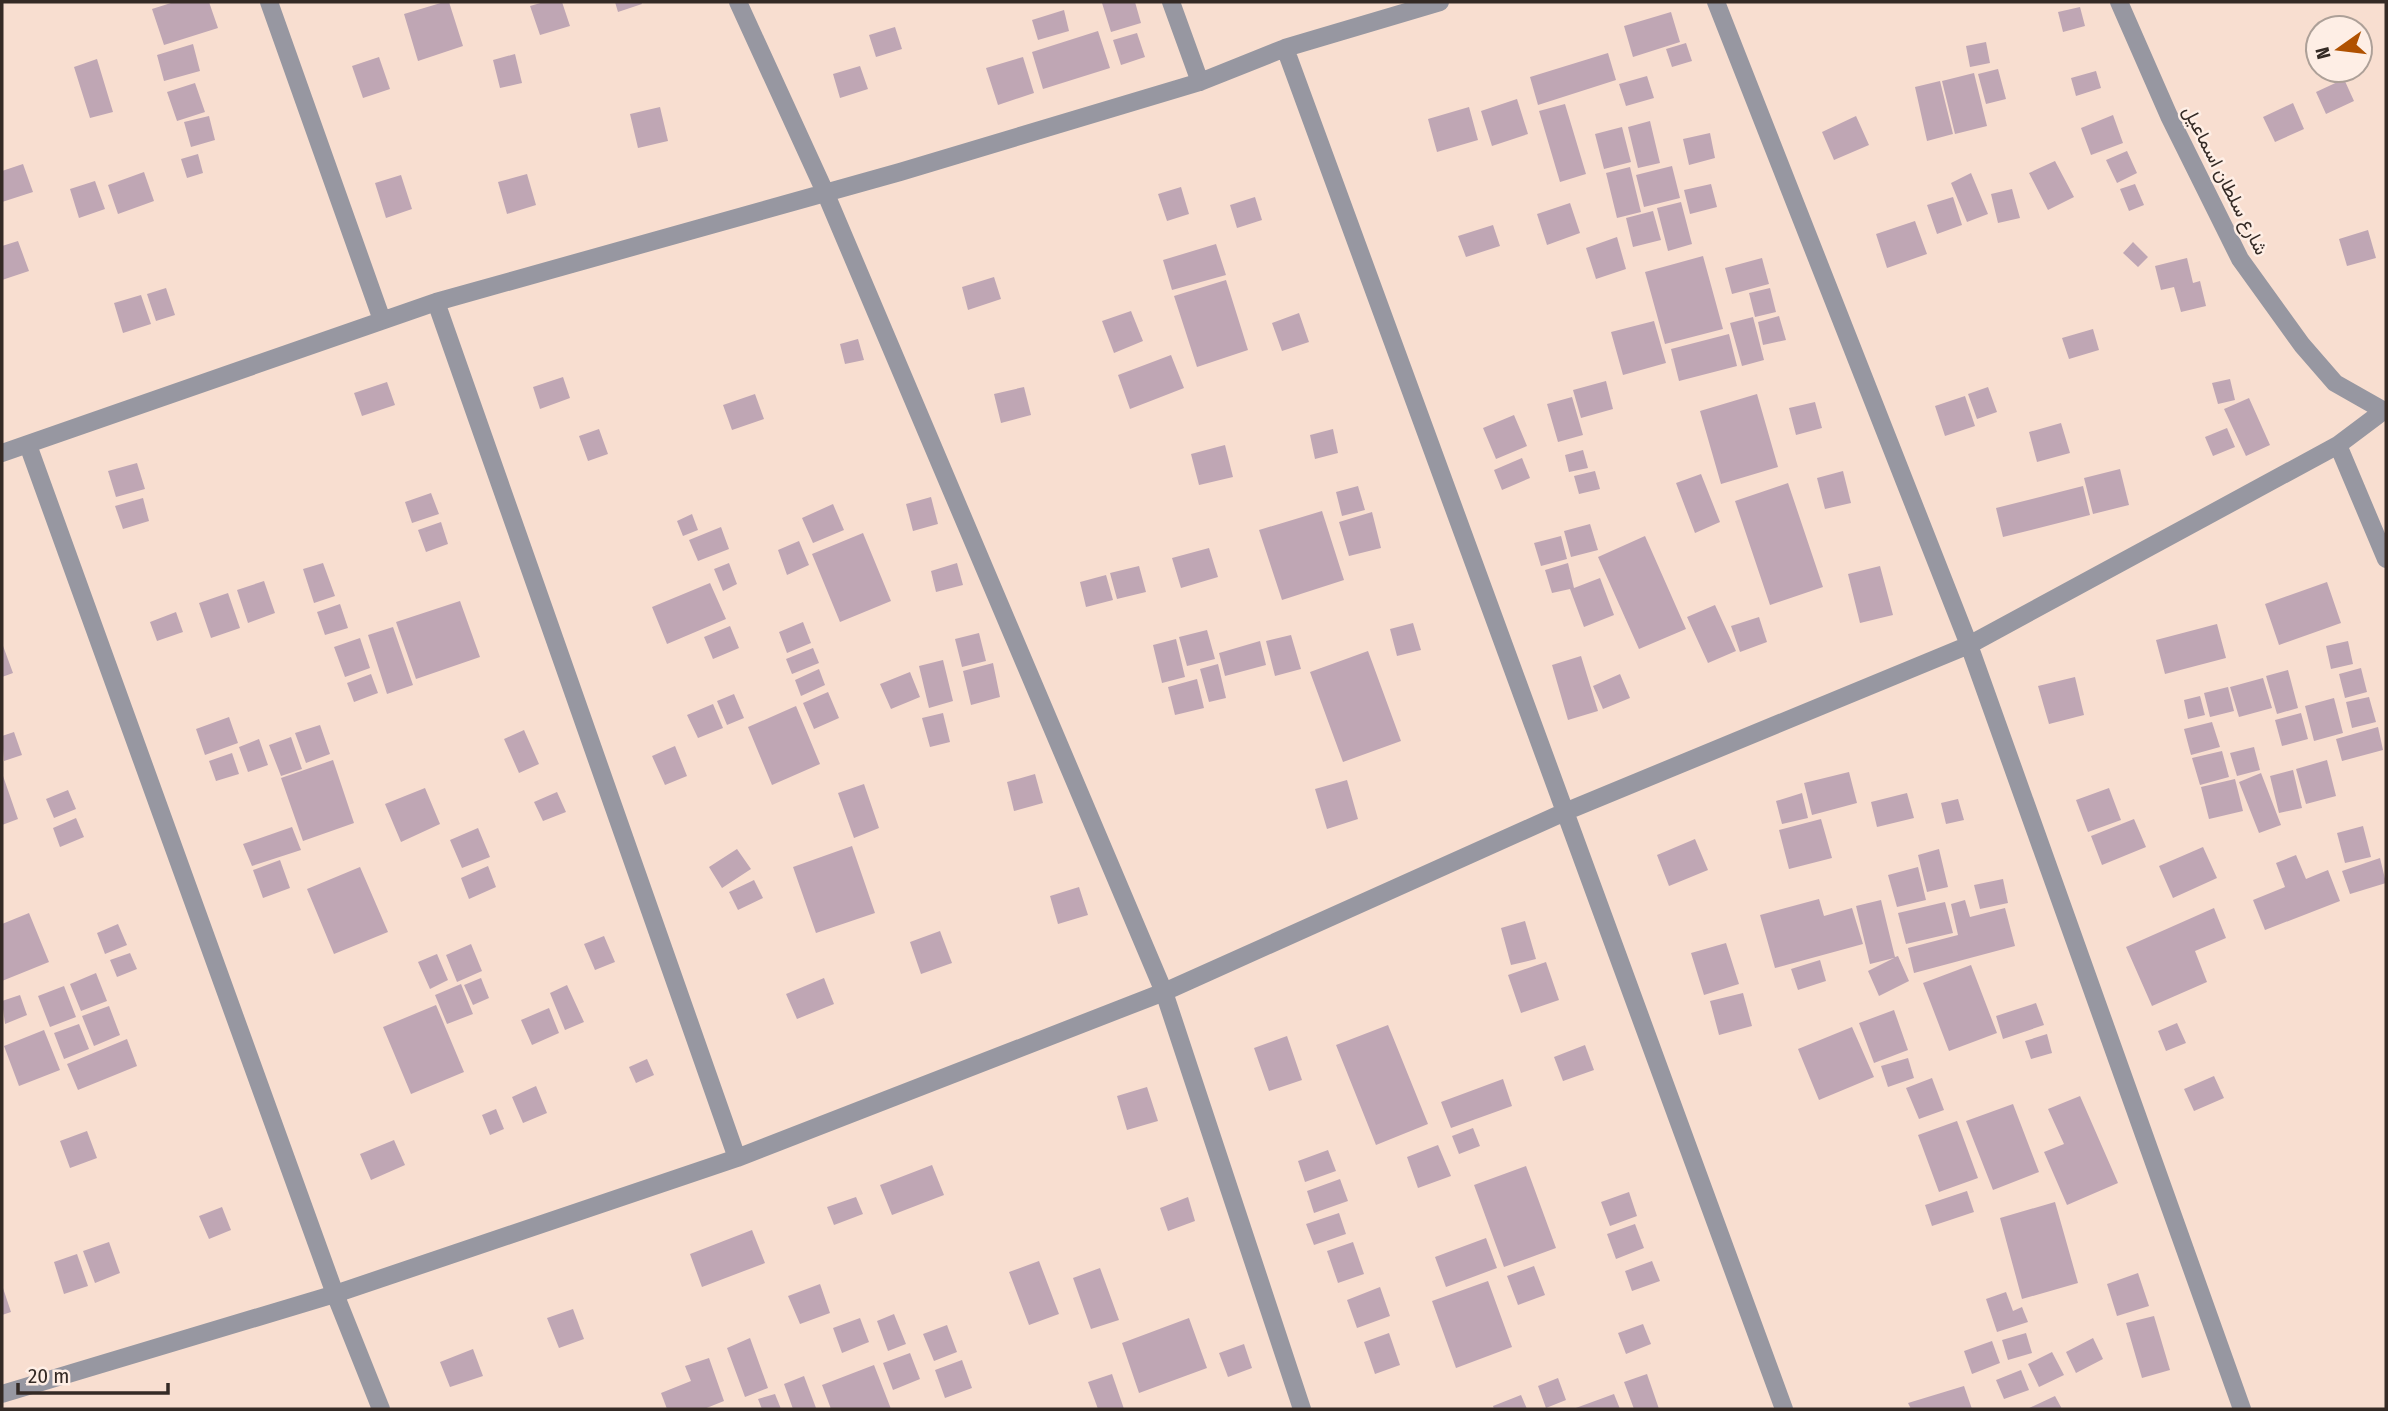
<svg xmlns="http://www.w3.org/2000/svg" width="2388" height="1411" font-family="'Fira Sans Condensed',Vazirmatn,sans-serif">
<rect width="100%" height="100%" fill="#f8ded0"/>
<path fill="#bfa6b4" d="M174,2h35l9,26 -54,17 -12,-36z
M444,2h5l14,44 -45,15 -14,-47z
M544,2h18l8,24 -30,9 -10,-29z
M615,2h26l1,2 -24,8z
M1106,2h29l6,21 -30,9 -9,-29z
M2080,7l5,19 -22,6 -5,-20z
M1064,10l5,21 -31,9 -6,-20z
M1671,12l9,30 -47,15 -9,-31z
M895,27l7,22 -26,8 -7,-22z
M1098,31l12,37 -67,21 -11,-37z
M1137,33l8,24 -24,8 -8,-25z
M1986,42l4,21 -20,4 -4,-21z
M1686,43l6,18 -20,6 -6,-18z
M193,44l7,27 -36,10 -7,-26z
M1608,53l8,27 -78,25 -8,-28z
M515,54l7,29 -22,5 -7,-28z
M379,57l11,32 -27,9 -11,-32z
M1023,57l11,36 -36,12 -12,-37z
M97,59l16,53 -23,6 -16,-51z
M860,66l8,23 -28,9 -7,-24z
M1998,69l8,30 -20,5 -8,-30z
M2096,71l5,17 -25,8 -5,-18z
M1974,73l13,53 -32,8 -13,-53z
M1647,76l7,22 -28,8 -7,-22z
M2344,79l10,22 -28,13 -10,-22z
M1940,81l13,53 -26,7 -12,-54z
M195,83l10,29 -28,9 -10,-29z
M1517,99l11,35 -36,12 -11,-35z
M2293,103l11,26 -29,13 -12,-25z
M1565,104l21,70 -26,8 -21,-71z
M660,107l8,34 -30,7 -8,-34z
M1469,107l9,33 -41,12 -9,-33z
M2113,115l10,28 -32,12 -10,-27z
M209,116l6,24 -24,7 -7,-25z
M1856,116l13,29 -35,15 -12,-28z
M1650,121l10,42 -22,5 -10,-41z
M1622,127l9,35 -27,7 -9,-35z
M1710,133l5,25 -26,7 -6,-26z
M2127,151l10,22 -20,10 -11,-23z
M198,154l5,19 -16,5 -6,-19z
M2055,161l19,36 -26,13 -19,-37z
M23,164l10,28 -31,10v-31z
M1672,166l8,32 -36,9 -8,-32z
M1630,167l11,45 -24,6 -11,-45z
M144,172l10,29 -36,13 -10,-29z
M1971,173l17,41 -21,8 -16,-39z
M527,174l9,31 -29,9 -9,-32z
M401,175l11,34 -26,9 -11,-35z
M95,181l10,28 -26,9 -9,-29z
M1711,184l6,23 -27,7 -6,-24z
M2135,184l9,21 -15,6 -9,-22z
M1181,187l8,27 -22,7 -9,-27z
M2012,189l8,29 -22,5 -7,-29z
M1255,197l7,23 -25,8 -7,-23z
M1953,197l9,28 -25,9 -10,-29z
M1681,202l11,42 -24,7 -11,-43z
M1570,203l10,30 -33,12 -10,-31z
M1653,211l8,29 -28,7 -7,-29z
M1915,221l12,33 -40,14 -11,-34z
M1493,225l7,21 -34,11 -8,-21z
M2368,230l8,28 -29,8 -8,-27z
M1617,237l9,32 -30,10 -10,-31z
M18,241l11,30 -27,9v-34z
M2133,242l15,15 -10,10 -15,-14z
M1216,244l10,31 -54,15 -9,-30z
M1703,256l20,73 -58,15 -20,-72z
M1762,258l7,26 -37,10 -7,-26z
M2187,258l6,25 7,-2 6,25 -25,6 -7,-25 -13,3 -6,-24z
M994,277l7,22 -33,11 -6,-23z
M1226,280l22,70 -51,17 -23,-71z
M166,288l9,27 -19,6 -9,-27z
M1770,288l6,24 -21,5 -6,-24z
M141,295l10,29 -28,9 -9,-30z
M1131,311l12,30 -29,12 -12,-32z
M1299,313l10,29 -27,9 -10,-28z
M1779,316l7,24 -23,5 -5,-23z
M1753,317l11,43 -22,6 -12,-43z
M1654,321l12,42 -43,12 -12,-43z
M2093,329l6,21 -30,9 -7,-21z
M1729,334l8,32 -58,15 -8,-32z
M858,339l6,21 -19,4 -5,-20z
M1171,355l13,33 -54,21 -12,-34z
M563,377l7,21 -30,11 -7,-22z
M2230,379l5,21 -17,4 -6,-21z
M1606,381l7,28 -32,9 -8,-28z
M387,382l8,23 -33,11 -8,-23z
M1024,387l7,28 -30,8 -7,-29z
M1988,387l9,25 -20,7 -9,-25z
M755,394l9,25 -32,11 -9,-25z
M1757,394l21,73 -57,17 -21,-73z
M1965,396l10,30 -30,10 -10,-30z
M1572,397l11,38 -25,7 -11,-38z
M2249,398l21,47 -24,11 -22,-47z
M1815,402l7,26 -26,7 -7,-27z
M1514,415l13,31 -31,13 -13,-31z
M2061,423l9,30 -33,9 -8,-30z
M2227,428l8,19 -22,9 -8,-19z
M599,429l9,25 -20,7 -9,-25z
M1333,429l5,24 -23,6 -5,-24z
M1225,445l8,32 -34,8 -8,-31z
M1583,450l5,18 -19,4 -4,-17z
M1522,458l8,20 -28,12 -8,-20z
M137,463l8,26 -29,8 -8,-26z
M2120,469l9,36 -36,9 -9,-36z
M1595,471l5,18 -21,5 -5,-18z
M1843,471l8,32 -26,6 -8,-31z
M1701,474l19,48 -25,11 -19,-50z
M1788,483l35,104 -53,18 -35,-104z
M1358,486l7,24 -23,6 -6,-24z
M2083,486l7,29 -87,22 -7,-29z
M431,493l8,21 -27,9 -7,-21z
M931,497l7,27 -25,7 -7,-27z
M143,498l6,23 -26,8 -8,-23z
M833,504l11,26 -31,13 -11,-25z
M1322,511l22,69 -62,20 -23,-70z
M1372,512l9,36 -32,8 -10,-34z
M692,514l6,16 -15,6 -6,-15z
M441,522l7,22 -22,8 -8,-22z
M1590,524l8,26 -27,7 -7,-26z
M721,527l8,22 -31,12 -9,-21z
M863,533l28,68 -51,21 -28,-68z
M1561,536l6,23 -26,7 -7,-23z
M1645,536l41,93 -47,20 -41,-92z
M799,541l10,24 -22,10 -9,-25z
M1209,548l9,29 -37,11 -9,-30z
M323,563l12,33 -21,7 -11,-34z
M729,563l8,21 -14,7 -9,-22z
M957,563l6,22 -27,7 -5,-21z
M1568,563l6,25 26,-10 14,37 -30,12 -14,-38 -18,4 -7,-23z
M1139,566l7,26 -29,7 -7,-26z
M1880,566l13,49 -33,8 -12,-49z
M1106,575l7,25 -27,7 -6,-25z
M264,581l11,32 -27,10 -11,-33z
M2327,582l14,41 -62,22 -14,-41z
M710,583l16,36 -59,25 -15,-37z
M228,593l12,35 -29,10 -12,-35z
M460,601l20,56 -64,22 -20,-57z
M340,604l8,24 -23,7 -8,-23z
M1715,605l21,46 -28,12 -21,-46z
M176,612l7,20 -26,9 -7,-19z
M1759,617l8,25 -27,10 -9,-26z
M803,622l8,21 -24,10 -8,-21z
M1413,623l8,27 -24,6 -7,-27z
M2217,624l9,34 -61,16 -9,-34z
M730,626l9,22 -26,11 -9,-22z
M393,627l20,58 -26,9 -19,-59z
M1207,630l8,29 -28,7 -8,-29z
M979,633l7,28 -24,6 -7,-28z
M1291,635l10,34 -26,7 -9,-35z
M360,638l10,30 -25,9 -11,-30z
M1176,639l9,38 -23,6 -9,-38z
M1260,641l6,24 -41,11 -6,-23z
M2348,641l5,23 -22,5 -5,-23z
M2,643l11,30 -11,4z
M813,648l6,15 -27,11 -6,-15z
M1368,651l33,90 -58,21 -33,-90z
M1581,656l17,55 -30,9 -16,-55z
M943,660l10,41 -24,7 -10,-42z
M993,663l7,34 -29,8 -8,-34z
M1218,664l8,34 -17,4 -9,-33z
M2361,668l6,24 -22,6 -6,-24z
M819,669l6,16 -24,11 -6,-16z
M2288,670l10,38 -21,6 -11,-38z
M910,672l10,25 -29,12 -11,-25z
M371,674l7,19 -24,9 -7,-19z
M1620,674l10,24 -27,11 -10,-23z
M2075,677l9,38 -35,9 -11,-38z
M2263,678l9,30 -33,9 -9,-30z
M1197,679l7,29 -29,7 -7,-28z
M2228,687l6,24 -24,6 -6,-24z
M828,692l11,26 -25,11 -11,-26z
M734,694l10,24 -17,7 -10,-24z
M2200,696l5,19 -17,4 -4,-19z
M2369,697l7,25 -24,6 -6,-26z
M2334,698l9,35 -29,8 -9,-35z
M713,704l10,24 -25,10 -11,-23z
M796,706l24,58 -48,21 -24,-58z
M943,713l7,29 -20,5 -8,-29z
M2301,713l7,26 -26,7 -7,-26z
M229,717l9,26 -33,12 -9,-26z
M2212,722l8,25 -29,8 -7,-26z
M320,725l10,29 -24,9 -11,-30z
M2378,727l5,23 -41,11 -6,-22z
M524,730l15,34 -20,9 -15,-34z
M14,732l8,23 -18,6 -2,-25z
M291,737l11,32 -21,7 -12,-31z
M259,739l9,26 -20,7 -9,-25z
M675,746l12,30 -22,9 -13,-29z
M2254,747l6,23 -23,6 -7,-23z
M2222,751l7,26 -29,8 -8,-27z
M232,753l7,21 -23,7 -7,-20z
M333,760l21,63 -51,18 -22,-63z
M2327,760l9,36 -30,8 -10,-35z
M2293,770l9,38 -23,5 -9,-37z
M1849,772l8,31 -45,12 -8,-32z
M2,773l16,46 -16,6z
M2261,773l20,52 -22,8 -20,-51z
M1035,774l8,29 -29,8 -7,-29z
M2235,779l8,32 -34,8 -8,-32z
M1347,780l11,39 -31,10 -12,-40z
M864,784l15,44 -25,10 -16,-45z
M425,788l15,36 -39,18 -16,-38z
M2109,788l12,32 -33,12 -12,-32z
M68,790l8,19 -22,9 -8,-19z
M557,792l9,20 -23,9 -9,-19z
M1802,793l6,25 -26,6 -6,-23z
M1907,793l7,25 -37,9 -6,-25z
M1958,799l6,21 -18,4 -5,-21z
M76,818l8,19 -24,10 -7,-19z
M1821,819l11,39 -43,11 -10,-39z
M2134,819l12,28 -44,18 -11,-29z
M2363,826l8,31 -26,6 -8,-30z
M292,827l9,23 -49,16 -9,-22z
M478,828l12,29 -28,11 -12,-28z
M1695,839l13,31 -39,16 -12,-31z
M852,846l23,67 -59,20 -23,-66z
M2203,847l14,31 -44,20 -14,-32z
M737,849l14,20 -29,19 -13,-21z
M1939,849l9,38 -21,5 -9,-37z
M2296,855l10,24 22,-9 12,31 -75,29 -12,-30 32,-13 -9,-24z
M2380,858l6,25 -36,11 -8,-23z
M280,860l10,28 -27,10 -10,-28z
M488,866l8,21 -27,12 -8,-21z
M360,867l28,65 -54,22 -27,-65z
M1918,867l8,33 -29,7 -9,-32z
M2003,879l5,24 -28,6 -6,-24z
M754,880l9,18 -25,12 -9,-18z
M1079,887l9,28 -30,9 -8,-28z
M1819,899l5,17 28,-8 11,36 -88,24 -15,-53z
M1881,900l14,57 3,-1 11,25 -30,15 -11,-25 26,-13 -24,6 -14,-58z
M1965,900l5,17 35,-9 10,38 -101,27 -6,-25 50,-13 -7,-31z
M1945,902l8,31 -47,11 -8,-31z
M2214,908l12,30 -31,13 12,31 -55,24 -26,-59z
M29,913l20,49 -47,19v-57z
M1525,921l11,38 -25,6 -10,-37z
M118,924l9,21 -22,9 -8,-21z
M940,931l12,32 -31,11 -11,-32z
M604,936l11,26 -20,8 -11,-26z
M1726,943l13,41 -35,11 -13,-42z
M471,944l11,27 -25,11 -11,-27z
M130,953l7,16 -20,8 -7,-17z
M437,954l11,26 -18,9 -12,-27z
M1820,960l6,21 -28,9 -7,-21z
M1546,962l13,38 -38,13 -13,-38z
M1971,965l26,68 -48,18 -26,-68z
M96,973l11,28 -26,10 -11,-27z
M481,978l8,20 -16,7 -9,-20z
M824,978l10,26 -37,15 -11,-25z
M461,984l12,30 -26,10 -12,-29z
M567,985l17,37 -19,8 -15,-37z
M64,986l12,31 -26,10 -12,-31z
M1743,993l9,33 -33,9 -9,-34z
M20,995l7,20 -22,9 -3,-23z
M2036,1003l8,22 -41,14 -7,-23z
M436,1005l28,67 -53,22 -28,-67z
M109,1006l11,29 -26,11 -12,-30z
M549,1008l10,25 -27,12 -11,-25z
M1894,1010l14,40 -34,13 -15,-40z
M2177,1023l9,20 -20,8 -8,-20z
M79,1024l10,25 -25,10 -10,-26z
M1388,1025l40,99 -52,21 -40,-100z
M1852,1027l22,50 -55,23 -21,-51z
M44,1030l16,40 -41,16 -15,-40z
M2047,1034l5,19 -21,6 -6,-18z
M1287,1036l15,44 -33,11 -15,-43z
M127,1039l10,27 -59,24 -11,-26z
M1585,1045l9,25 -31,11 -9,-24z
M1908,1058l6,20 -26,9 -7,-21z
M647,1059l7,16 -18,8 -7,-16z
M2214,1076l10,22 -30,13 -10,-22z
M1932,1078l12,32 -25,9 -13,-31z
M1503,1079l9,27 -61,22 -10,-26z
M536,1086l11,27 -24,10 -11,-26z
M1147,1087l11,34 -31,9 -10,-34z
M2080,1096l38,87 -51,22 -23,-53 20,-8 -16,-35z
M2013,1104l26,68 -46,18 -27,-69z
M496,1109l8,20 -14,6 -8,-20z
M1957,1121l21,57 -39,14 -21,-57z
M1473,1128l7,18 -21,8 -7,-18z
M87,1131l10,27 -27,10 -10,-27z
M394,1140l11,25 -34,15 -11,-26z
M1438,1145l13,31 -33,12 -11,-31z
M1328,1150l8,21 -31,11 -7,-21z
M932,1165l12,30 -52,20 -12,-30z
M1526,1166l30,82 -52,19 -30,-82z
M1340,1179l8,22 -34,12 -7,-22z
M1967,1191l7,21 -42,14 -7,-21z
M1629,1192l8,24 -27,10 -9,-24z
M856,1197l7,17 -29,11 -7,-18z
M1188,1197l7,24 -27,10 -8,-23z
M2055,1202l23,81 -56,16 -22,-81z
M222,1207l9,23 -22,9 -10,-23z
M1339,1213l7,21 -32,11 -8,-21z
M1635,1224l9,24 -28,11 -9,-25z
M752,1230l13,33 -63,24 -12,-33z
M1486,1238l11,30 -51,19 -11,-30z
M109,1242l11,31 -25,10 -12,-32z
M1353,1242l11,32 -26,9 -11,-32z
M77,1254l11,32 -24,8 -10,-32z
M1039,1261l20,53 -30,11 -20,-53z
M1652,1261l8,20 -28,10 -7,-20z
M1534,1266l11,29 -27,10 -11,-29z
M1100,1268l19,52 -28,9 -18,-51z
M2138,1273l11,33 -32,10 -10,-32z
M1488,1281l24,66 -56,21 -24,-67z
M820,1284l10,29 -30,11 -12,-28z
M2,1285l9,27 -9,3z
M1380,1287l10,29 -33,12 -10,-28z
M2006,1292l7,19 9,-4 6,15 -31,10 -11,-33z
M573,1309l11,30 -25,9 -12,-30z
M894,1314l12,30 -18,7 -11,-30z
M2154,1316l16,54 -28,8 -16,-55z
M860,1318l9,24 -27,11 -9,-25z
M1189,1318l18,50 -68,25 -17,-50z
M1643,1324l8,20 -25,10 -8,-21z
M947,1325l10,27 -23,9 -11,-27z
M1389,1333l11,32 -25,9 -11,-32z
M2026,1333l6,20 -24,7 -6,-20z
M750,1338l18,50 -23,9 -18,-49z
M2093,1338l10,21 -27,14 -10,-21z
M1992,1341l8,22 -28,11 -8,-23z
M1244,1344l8,24 -24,9 -9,-24z
M473,1349l10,27 -33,11 -10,-25z
M2052,1352l12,23 -25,12 -11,-23z
M910,1353l10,26 -27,11 -10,-27z
M709,1358l15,43 -20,8h-37l-6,-16 30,-12 -6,-15z
M962,1360l10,28 -27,10 -10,-28z
M874,1365l17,44h-60l-9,-24z
M2021,1370l8,20 -25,9 -8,-19z
M1112,1374l12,35h-26l-10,-27z
M1647,1374l12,35h-25l-10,-27z
M804,1376l12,32 -23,1 -9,-25z
M1558,1378l8,22 -20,8 -8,-22z
M1964,1386l8,23h-61l-3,-6z
M775,1394l6,15h-19l-4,-10z
M1614,1394l6,15h-47z
M1521,1395l6,14h-33l-1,-3z
M2055,1396l7,13h-35z"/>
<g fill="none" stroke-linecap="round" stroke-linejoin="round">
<path stroke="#9797a1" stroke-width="18" d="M269,2l113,318
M738,2l87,190 339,800 138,417
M1171,2l29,80
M1716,2l253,643 273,764
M2119,2l50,114 71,143 62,86 33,38 51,29
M1285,48l499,1361
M436,302l301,856
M28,445l307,849 46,115
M2338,445l48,114
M2,453l434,-151 464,-130 300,-90 85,-34 155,-46
M2,1394l333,-100 402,-136 427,-166 403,-181 402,-166 369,-200 44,-33"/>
</g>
<g text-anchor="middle" stroke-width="5" stroke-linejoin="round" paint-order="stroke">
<g font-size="19" fill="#342a25" stroke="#feeee5">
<text transform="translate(2226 180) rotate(63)" y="7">شارع سلطان اسماعيل</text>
</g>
</g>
<rect width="2388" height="1411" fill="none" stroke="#342a25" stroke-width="7"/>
<g transform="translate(2339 49) rotate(256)"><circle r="33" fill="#feeee5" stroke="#ada098" stroke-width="2"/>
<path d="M0-5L12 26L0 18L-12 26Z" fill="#b05100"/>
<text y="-10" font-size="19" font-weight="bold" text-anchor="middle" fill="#342a25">N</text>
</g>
<path d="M18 1383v10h150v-10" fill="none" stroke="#342a25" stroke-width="3.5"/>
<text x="28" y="1383" font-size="21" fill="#342a25" stroke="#feeee5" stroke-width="5" paint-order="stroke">20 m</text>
</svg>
